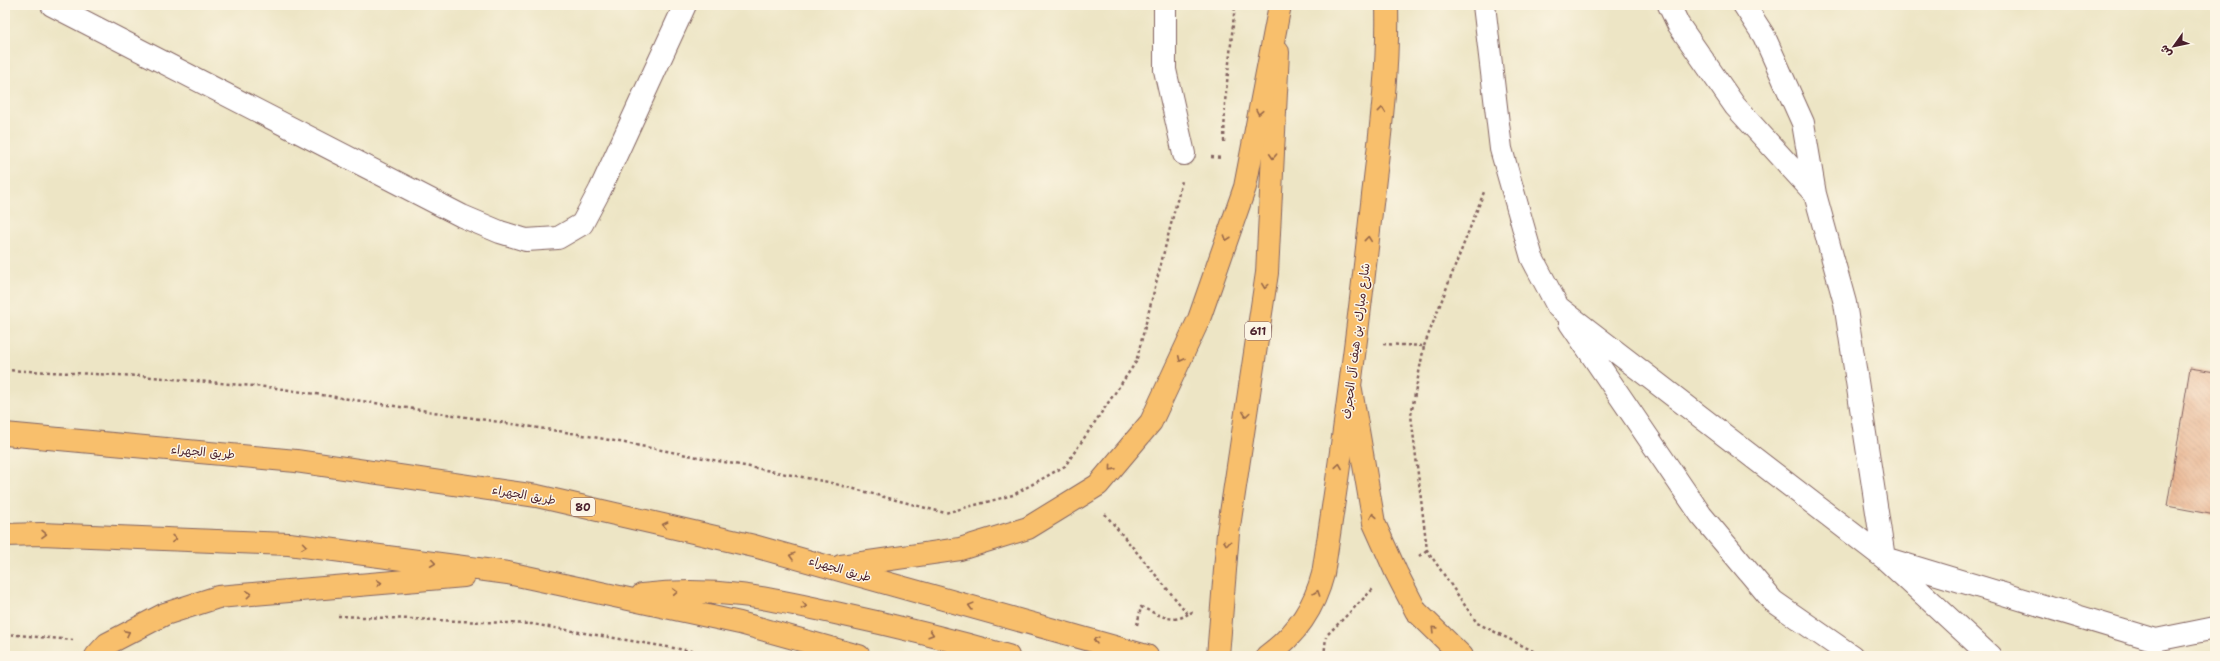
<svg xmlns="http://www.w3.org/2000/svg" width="2220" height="661" font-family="'Shantell Sans','Playpen Sans Arabic',sans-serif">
<defs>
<pattern id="building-back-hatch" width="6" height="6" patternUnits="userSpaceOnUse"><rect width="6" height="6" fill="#e7ad87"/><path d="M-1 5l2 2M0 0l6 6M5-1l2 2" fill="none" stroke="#bd8c6f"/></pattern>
</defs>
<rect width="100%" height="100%" fill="#fcf5e5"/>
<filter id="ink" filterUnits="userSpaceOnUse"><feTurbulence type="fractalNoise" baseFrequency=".025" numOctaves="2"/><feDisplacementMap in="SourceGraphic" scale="8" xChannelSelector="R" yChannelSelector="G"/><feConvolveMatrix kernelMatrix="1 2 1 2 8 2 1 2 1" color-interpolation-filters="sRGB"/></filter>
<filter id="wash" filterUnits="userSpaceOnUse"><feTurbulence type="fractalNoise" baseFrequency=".012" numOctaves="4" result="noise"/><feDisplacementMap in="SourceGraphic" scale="16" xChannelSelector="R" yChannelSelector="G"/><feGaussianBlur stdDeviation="0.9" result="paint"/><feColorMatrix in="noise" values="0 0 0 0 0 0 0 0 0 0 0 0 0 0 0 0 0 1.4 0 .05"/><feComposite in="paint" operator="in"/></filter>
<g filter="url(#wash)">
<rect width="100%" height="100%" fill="#ede5c5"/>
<g id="blocks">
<path fill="url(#building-back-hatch)" d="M2190,368l25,4v143l-48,-9z"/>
</g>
</g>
<g filter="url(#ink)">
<use href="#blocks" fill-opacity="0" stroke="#836461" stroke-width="1"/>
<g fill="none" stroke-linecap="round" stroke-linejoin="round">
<defs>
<path id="minor" d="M52,5l410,211 38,16 26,8 32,-2 24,-14 18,-34 85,-185
M1165,5v65l19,84
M1484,5l17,144 31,109 26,49 326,251 106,98
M1669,5l9,19 57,82 80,88 30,109 39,255 272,82 59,-12
M1744,5l20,31 39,87 12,71
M1570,323l131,192 72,86 79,55"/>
<path id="major" d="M1218,656l10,-123 39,-260 11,-221
M1267,656c29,-21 47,-47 56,-82 18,-117 34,-234 47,-353 8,-71 19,-144 17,-216"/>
<path id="highway" d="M1351,390l23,133 22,49 20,39 46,45
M5,434l291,27 241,35 217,50 393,110
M5,535l36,-1 248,10 219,29 232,50 119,33
M841,566l119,-17 68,-21 70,-43 53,-63 48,-103 46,-132 35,-182
M642,595c72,-9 128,3 198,19 56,12 112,26 168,42
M96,656l11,-12 58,-30 53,-17 246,-21"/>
</defs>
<use href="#minor" stroke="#836461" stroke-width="24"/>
<use href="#major" stroke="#836461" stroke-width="24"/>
<use href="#highway" stroke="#836461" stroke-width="24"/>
<path stroke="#836461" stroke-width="2.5" stroke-dasharray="3 3" stroke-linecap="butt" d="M1224,142l1,-40 10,-97
M1211,157l11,1
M1383,344l41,2 -13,69 16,135 50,73 66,33
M1424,346l60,-154
M5,370l135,6 136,12 302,46 250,48 117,31 68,-18 52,-29 71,-104 46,-181
M1105,514l83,100 7,-3
M1419,556l8,-6
M338,616l194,8 189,32
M1137,625l4,-18c17,7 31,18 47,7
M5,634l68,6
M1328,634l46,-46
M1324,656l2,-19"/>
<use href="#minor" stroke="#fff" stroke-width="22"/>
<use href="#major" stroke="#f8bf6c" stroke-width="22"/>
<use href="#highway" stroke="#f8bf6c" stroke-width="22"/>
</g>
<defs><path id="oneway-chevron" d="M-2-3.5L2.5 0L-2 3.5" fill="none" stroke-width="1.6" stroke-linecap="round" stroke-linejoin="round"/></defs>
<g stroke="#986748">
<use href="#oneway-chevron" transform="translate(1382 110) rotate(-84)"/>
<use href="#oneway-chevron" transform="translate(1259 112) rotate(101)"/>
<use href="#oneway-chevron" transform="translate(1273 156) rotate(93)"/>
<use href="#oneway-chevron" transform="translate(1227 238) rotate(109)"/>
<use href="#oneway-chevron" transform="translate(1368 239) rotate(-84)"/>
<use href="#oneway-chevron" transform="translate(1265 286) rotate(98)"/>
<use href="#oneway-chevron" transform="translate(1181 359) rotate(115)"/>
<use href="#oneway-chevron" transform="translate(1246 414) rotate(98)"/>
<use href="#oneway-chevron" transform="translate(1339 466) rotate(-81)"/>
<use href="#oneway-chevron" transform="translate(1112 468) rotate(130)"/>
<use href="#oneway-chevron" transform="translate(1373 516) rotate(-100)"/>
<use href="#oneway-chevron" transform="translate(665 525) rotate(-167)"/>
<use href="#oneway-chevron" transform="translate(44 534) rotate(1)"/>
<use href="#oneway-chevron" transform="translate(174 539) rotate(2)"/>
<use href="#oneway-chevron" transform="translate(1227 543) rotate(95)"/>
<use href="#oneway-chevron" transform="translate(304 546) rotate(8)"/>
<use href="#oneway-chevron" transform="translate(792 556) rotate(-165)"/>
<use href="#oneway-chevron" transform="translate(433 563) rotate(8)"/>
<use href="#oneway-chevron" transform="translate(379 583) rotate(-5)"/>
<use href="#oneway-chevron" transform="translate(675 592) rotate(-3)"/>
<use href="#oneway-chevron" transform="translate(1317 593) rotate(-71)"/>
<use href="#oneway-chevron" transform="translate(249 594) rotate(-6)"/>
<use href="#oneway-chevron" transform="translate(804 606) rotate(12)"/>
<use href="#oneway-chevron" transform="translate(971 606) rotate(-165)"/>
<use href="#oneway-chevron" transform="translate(1434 629) rotate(-135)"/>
<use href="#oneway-chevron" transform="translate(127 633) rotate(-27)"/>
<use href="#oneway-chevron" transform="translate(931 634) rotate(16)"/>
<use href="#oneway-chevron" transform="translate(1096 640) rotate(-165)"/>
</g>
</g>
<g text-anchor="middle" stroke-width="3" stroke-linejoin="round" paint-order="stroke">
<g fill="#fcf5e5" stroke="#7f5f63" stroke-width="1">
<rect x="1245" y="322" width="26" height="18" rx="3"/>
<rect x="571" y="498" width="24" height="18" rx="3"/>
</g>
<g font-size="11" font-weight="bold" fill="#4a1f2b">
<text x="1258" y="335">611</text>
<text x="583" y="511">80</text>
</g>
<g font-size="12" fill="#4a1f2b" stroke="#fcf5e5">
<text transform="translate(1356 341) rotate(-83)" y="4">شارع مبارك بن هيف آل الحجرف</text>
<text transform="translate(203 452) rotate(5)" y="4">طريق الجهراء</text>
<text transform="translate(524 495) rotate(10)" y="4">طريق الجهراء</text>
<text transform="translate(840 569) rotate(16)" y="4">طريق الجهراء</text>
</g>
</g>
<rect width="2220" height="661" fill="none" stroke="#fcf5e5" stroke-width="20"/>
<g transform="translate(2174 46) rotate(237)" stroke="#fcf5e5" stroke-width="3" paint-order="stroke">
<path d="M0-3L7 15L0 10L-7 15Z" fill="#4a1f2b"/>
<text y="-6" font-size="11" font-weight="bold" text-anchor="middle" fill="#4a1f2b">ش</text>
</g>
</svg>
